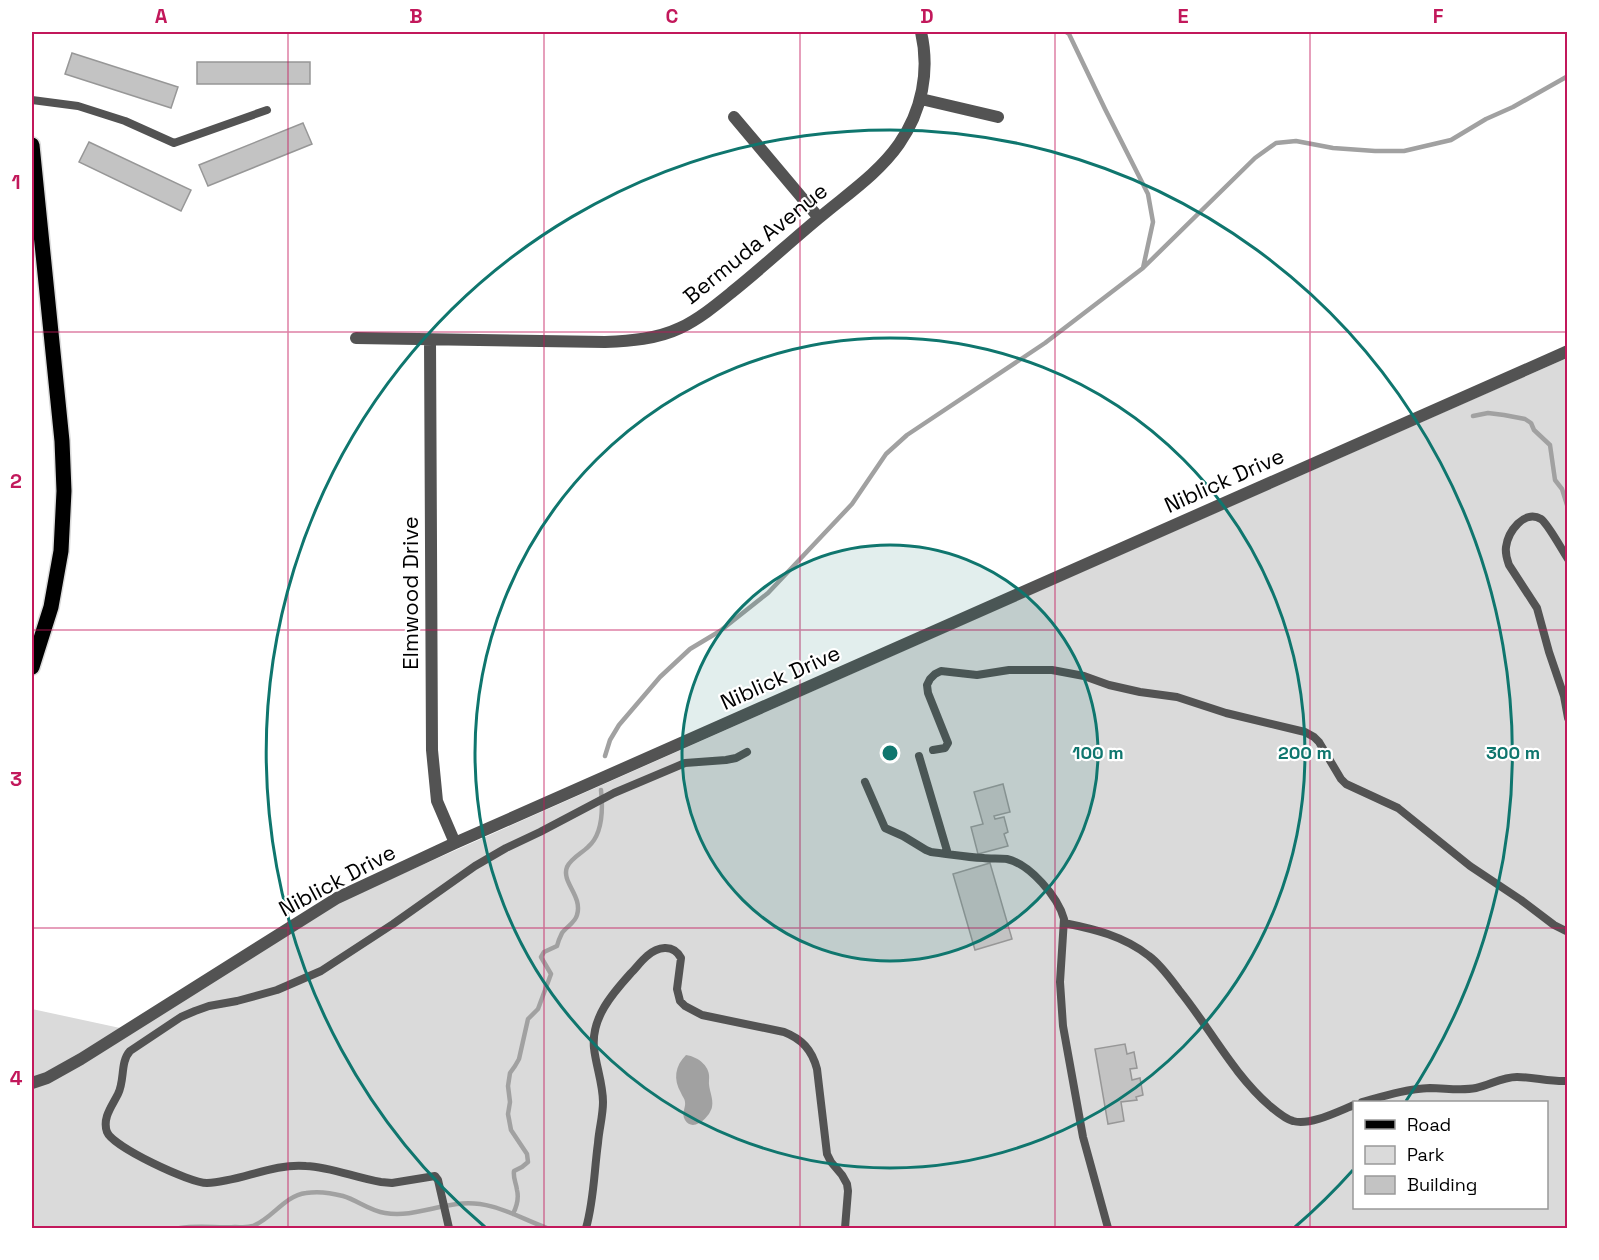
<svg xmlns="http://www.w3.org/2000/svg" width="1599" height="1260" font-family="'Space Grotesk',sans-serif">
<rect width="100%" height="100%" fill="#fff"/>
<path fill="#dadada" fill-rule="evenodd" d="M1567,358v870h-1535v-219l102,22 205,-129 679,-302zM1354,1102h192v106h-192z"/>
<path fill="#a1a1a1" d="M686,1055c13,2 25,12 23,25 -1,9 5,18 3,27 -2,10 -19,26 -27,13 -4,-7 1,-12 0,-18 0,-3 -3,-6 -4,-9 -8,-14 -6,-27 5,-38z"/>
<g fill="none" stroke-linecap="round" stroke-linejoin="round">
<path stroke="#a1a1a1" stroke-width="4.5" d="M1066,32l3,2 36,75 43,85 5,28 -10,46
M1473,416l15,-3 16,2 21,4 6,4 3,7 16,15 5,35 7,9 6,19
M605,756l5,-16 9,-15 41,-48 30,-28 30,-18 48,-38 84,-89 34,-50 21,-19 138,-92 98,-75 112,-110 21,-15 20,-2 37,7 42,3h29l47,-11 35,-21 27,-12 55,-31
M513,1214c4,-8 6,-16 4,-24 -1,-8 -4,-11 -3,-19l8,-4 6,-5 -1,-8 -16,-24 -3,-16 2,-12 -2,-16 2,-13 5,-7 4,-7 9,-40 10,-10 13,-35 -10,-17 3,-5 13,-6c1,-4 3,-9 5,-13 4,-6 13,-10 15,-18 6,-19 -16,-33 -10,-48 4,-9 15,-14 21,-20 15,-13 15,-38 13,-57
M180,1228c18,-3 36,0 55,-1 6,0 12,1 18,-1 20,-8 31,-30 53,-33 12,-2 26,0 37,3 14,4 27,15 42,17 25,4 47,-6 72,-9 33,-5 60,13 90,24"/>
</g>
<path fill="#c3c3c3" stroke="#979797" stroke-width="1.5" d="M72,53l106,34 -7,21 -106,-34z
M197,62h113v22h-113z
M303,123l9,21 -104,42 -9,-21z
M89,142l102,48 -10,21 -102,-49z
M1003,784l7,28 -16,4 1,3 9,-2 4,15 -4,2 4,12 -30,8 -7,-27 12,-3 -9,-32z
M990,863l22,76 -37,11 -22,-76z
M1125,1044l2,10 7,-2 3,16 -7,1 2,11 8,-2 3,17 -7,2 1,3 -16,2 3,19 -16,3 -13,-75z"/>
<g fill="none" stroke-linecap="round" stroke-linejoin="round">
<defs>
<path id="primary" d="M32,145l30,296 2,50 -3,60 -10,56 -19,60"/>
</defs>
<use href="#primary" stroke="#dbdbdb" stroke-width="18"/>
<path stroke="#535353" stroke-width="8" d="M32,100l46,6 47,15 49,22 93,-33
M1568,559c-6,-9 -20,-35 -27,-40 -17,-10 -33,13 -35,28 -1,7 1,12 3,18l28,43 12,44 15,44 4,22
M933,750l12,-2 3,-5 -20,-50 -1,-8 3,-6 5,-5 6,-3 36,4 32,-5h43l32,6 25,9 31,7 37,5 49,16 79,19 9,5 5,5 22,37 5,5 52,24 72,58 51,34 33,25 14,7
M919,756l29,98
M865,782l20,46 18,8 23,14 5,2c18,2 35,5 52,6 8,1 16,0 24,1 23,5 51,38 57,60l-4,63 3,44 20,111 25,91
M1064,923c30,6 60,13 85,33 12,9 21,22 30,34 31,38 54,84 91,116 6,5 15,13 23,15 17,5 46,-10 61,-16
M1362,1102c22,-6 44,-13 68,-14 15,0 31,3 46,0 14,-3 26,-11 41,-11 17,0 33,5 51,4
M449,1228l-11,-48 -3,-4 -43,7 -11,-1c-25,-4 -50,-15 -75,-16 -34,-3 -66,16 -99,17 -17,0 -94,-36 -100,-51 -5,-14 5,-26 11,-38 7,-14 2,-32 12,-43l51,-34 14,-6 14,-5 28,-5 40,-11 44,-19 72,-47 82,-58 31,-18 34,-16 74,-39 71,-30 41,-3 10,-2 11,-6
M586,1228c8,-28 8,-56 12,-85 1,-14 5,-27 5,-41 0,-18 -7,-36 -9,-54 -3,-30 18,-54 37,-75 5,-5 10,-12 16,-17 10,-9 26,-13 34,2l-4,31 3,12 5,5 17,9 82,17c18,7 28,18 33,37l10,85 4,8 11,13 5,9 1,7 -3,37"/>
<path stroke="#535353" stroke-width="12" d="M921,99l77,18
M734,117l85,101
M356,338l249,4c25,-1 52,-3 75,-14 19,-9 36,-23 52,-36 30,-24 58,-50 87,-74 27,-23 59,-44 80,-74 23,-33 31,-73 22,-112
M430,339l2,411 5,51 18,42
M32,1083l15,-5 34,-19 256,-161 118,-55 1113,-492"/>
<use href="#primary" stroke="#000" stroke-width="15"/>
</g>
<path fill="none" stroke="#c2185b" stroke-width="1.5" stroke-opacity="0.55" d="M288,32v1196M544,32v1196M800,32v1196M1055,32v1196M1310,32v1196M32,332h1536M32,630h1536M32,928h1536"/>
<circle cx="890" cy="753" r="208" fill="#0f766e" fill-opacity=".12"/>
<g fill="none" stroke="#0f766e" stroke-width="3">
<circle cx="890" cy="753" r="208"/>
<circle cx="890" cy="753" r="415"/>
<path d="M1353 1170A623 623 0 0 1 1295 1227M485 1227A623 623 0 1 1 1406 1101"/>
</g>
<g text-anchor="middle" stroke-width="4.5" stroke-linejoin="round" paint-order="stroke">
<g font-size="22" fill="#000" stroke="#fff">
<text transform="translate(755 243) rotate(-39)" y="8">Bermuda Avenue</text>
<text transform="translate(1224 480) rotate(-24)" y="8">Niblick Drive</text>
<text transform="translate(410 593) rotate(-90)" y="8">Elmwood Drive</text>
<text transform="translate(780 677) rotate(-24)" y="8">Niblick Drive</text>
<text transform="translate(337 880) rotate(-28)" y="8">Niblick Drive</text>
</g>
</g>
<circle cx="890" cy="753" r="9" fill="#0f766e" stroke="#fff" stroke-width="3"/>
<g font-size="18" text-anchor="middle" font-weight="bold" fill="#0f766e" stroke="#fff" stroke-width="4.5" stroke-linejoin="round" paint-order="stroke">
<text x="1098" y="759">100 m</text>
<text x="1305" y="759">200 m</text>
<text x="1513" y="759">300 m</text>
</g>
<rect width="1599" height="1260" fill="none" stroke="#ffffff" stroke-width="66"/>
<rect x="1353" y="1101" width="195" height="108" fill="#ffffff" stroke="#999999" stroke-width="1.5"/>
<rect x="1365" y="1120" width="30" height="9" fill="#000000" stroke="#999999" stroke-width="1.5"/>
<text x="1407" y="1131" font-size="18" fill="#000000">Road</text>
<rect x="1365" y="1146" width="30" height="18" fill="#dadada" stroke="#999999" stroke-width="1.5"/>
<text x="1407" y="1161" font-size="18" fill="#000000">Park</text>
<rect x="1365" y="1176" width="30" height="18" fill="#c3c3c3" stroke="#999999" stroke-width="1.5"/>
<text x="1407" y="1191" font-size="18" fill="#000000">Building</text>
<rect x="33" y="33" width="1533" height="1194" fill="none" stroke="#c2185b" stroke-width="2"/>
<g font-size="20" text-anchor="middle" font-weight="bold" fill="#c2185b">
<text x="161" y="23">A</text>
<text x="416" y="23">B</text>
<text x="672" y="23">C</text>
<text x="927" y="23">D</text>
<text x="1183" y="23">E</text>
<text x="1438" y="23">F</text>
<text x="16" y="189">1</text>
<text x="16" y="488">2</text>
<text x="16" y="786">3</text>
<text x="16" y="1085">4</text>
</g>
</svg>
